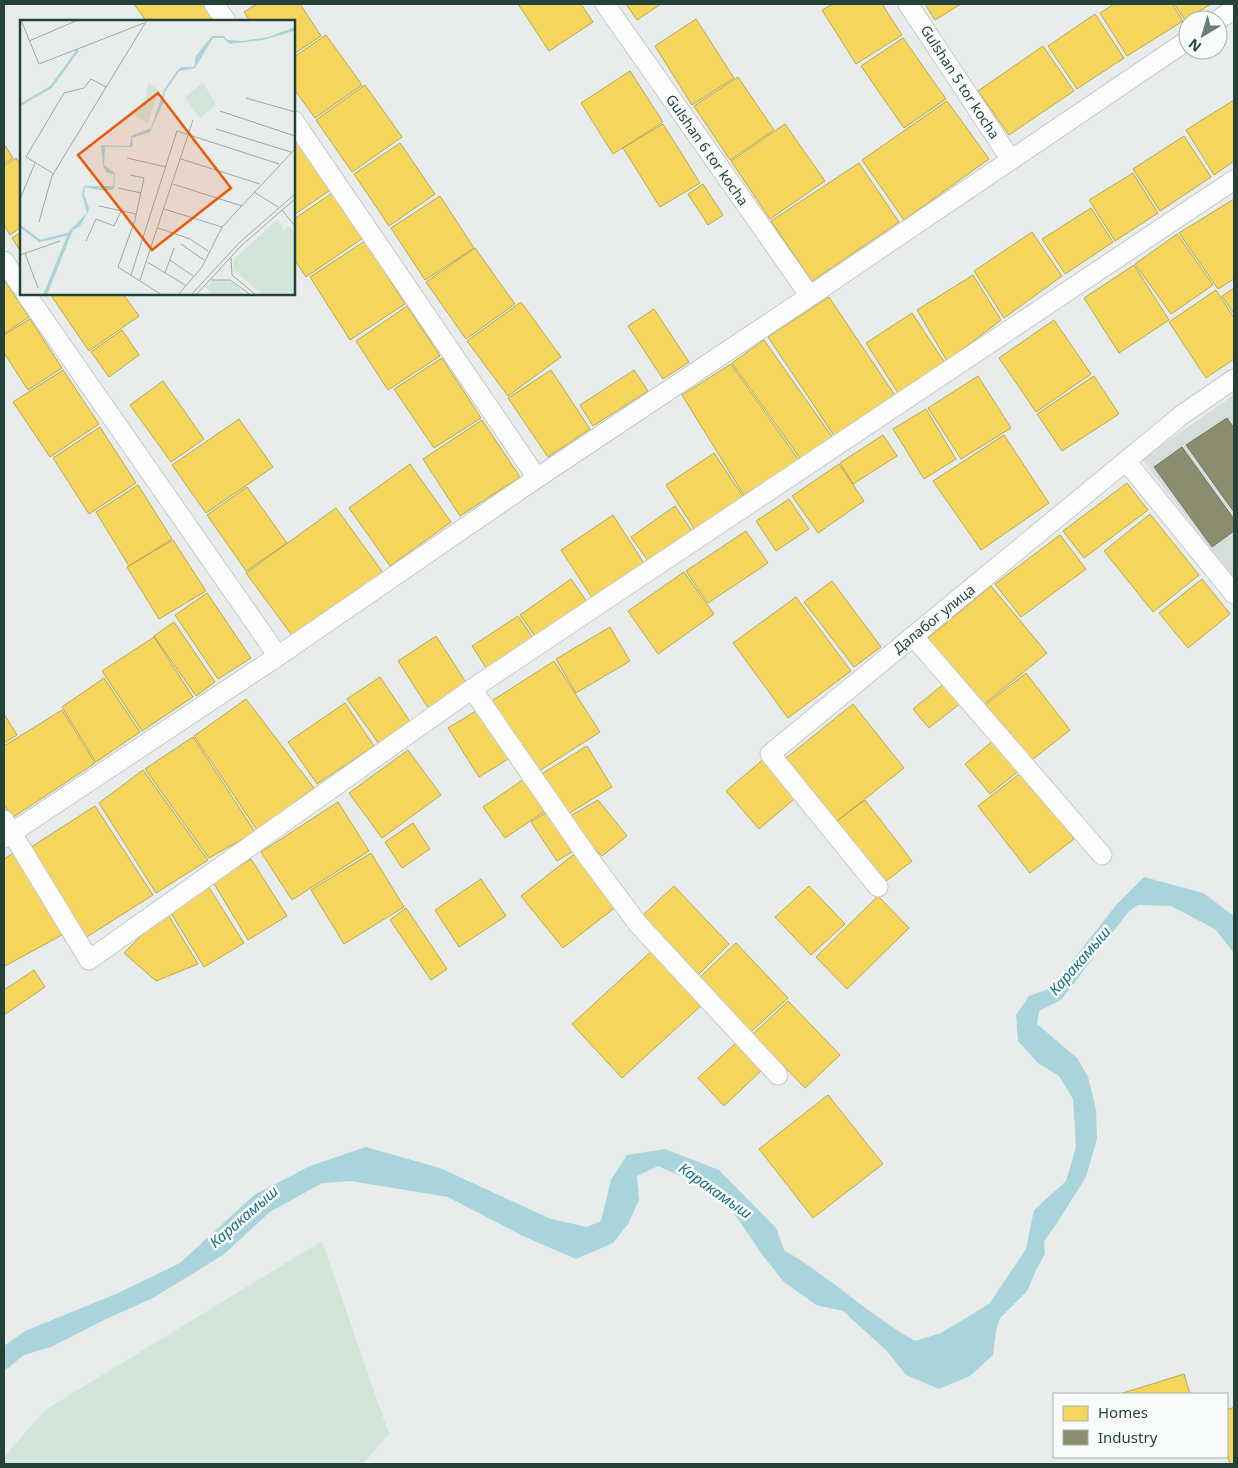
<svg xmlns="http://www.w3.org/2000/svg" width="1238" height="1468" font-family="'Noto Sans',sans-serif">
<rect width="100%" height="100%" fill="#e8edeb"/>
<path fill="#d6dedb" d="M1234,395v184l-92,-120z"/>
<path fill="#d1e6d8" d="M322,1241l67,193 -26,30h-359v-7l41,-47z"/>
<path fill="#a9d4db" d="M1144,877l59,16 31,23v37l-19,-24 -44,-23 -33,-1 -9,6 -68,89 -22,11 -2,13 40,34 11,19 8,32 1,30 -11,38 -31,49 -11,15 1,13 -10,18 -7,18 -28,28 -4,13 -3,24 -23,21 -31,13 -33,-14 -19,-24 -44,-40 -27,-6 -33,-24 -19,-24 -28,-41 -24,-26 -54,-24 -21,10 2,24 -11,24 -15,19 -37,16 -53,-23 -75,-39 -97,-16 -29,2 -52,29 -47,43 -70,43 -47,21 -55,28 -27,8 -20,16v-25l21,-15 91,-37 64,-31 74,-68 56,-29 56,-19 74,21 111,51 36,8 14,-6 10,-41 16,-25 38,-6 54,21 57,58 8,22c46,27 85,65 131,91l26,-8 48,-29 37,-55 8,-39 32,-29 10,-34 -3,-48 -14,-23 -21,-13 -20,-22 -2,-26 13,-19 22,-8 66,-84z"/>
<path fill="#f6d55c" stroke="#b7a952" d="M134,4h69l11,15 -3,2h-65z
M257,4h43l21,32 -27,18v-33h-44l-6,-9z
M518,4h63l12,18 -44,29z
M626,4h35l-24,16z
M833,4h49l20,31 -46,29 -34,-54z
M925,4h36l-26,16z
M1114,4h58l11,17 -56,35 -27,-43z
M1174,4h37l-26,16z
M1095,14l29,44 -47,31 -29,-43z
M696,19l38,59 -42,27 -37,-59z
M326,35l36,50 -47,33 -21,-29v-32z
M903,38l43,61 -42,29 -43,-62z
M1043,46l31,45 -65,44 -31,-44z
M630,71l33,51 -50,32 -32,-51z
M738,77l36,53 -44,30 -36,-54z
M365,85l37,52 -50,35 -36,-52z
M1234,100v61l-20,14 -28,-45z
M947,101l42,58 -85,61 -42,-60z
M663,124l37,59 -40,24 -37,-59z
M785,124l40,57 -55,38 -39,-58z
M1184,136l27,41 -51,34 -27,-42z
M294,137l36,53 -36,25z
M400,143l35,51 -46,32 -35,-52z
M4,144l9,14 -9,6z
M16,158l5,8v61l-11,8 -6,-10v-59z
M859,163l40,59 -87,59 -41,-60z
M1133,173l25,40 -43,28 -26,-41z
M703,184l20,31 -15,10 -20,-31z
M332,193l31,45 -57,39 -12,-18v-40z
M440,196l34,52 -49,32 -34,-52z
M1234,199v80l-16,10 -39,-56z
M1091,208l22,34 -48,32 -23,-35z
M21,232v20l-9,-14z
M1032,232l30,44 -58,42 -30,-47z
M1177,234l36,51 -42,29 -36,-50z
M365,241l40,63 -55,36 -40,-63z
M475,248l40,56 -49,35 -40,-57z
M1134,265l35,55 -50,33 -35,-55z
M973,275l28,45 -54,41 -30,-51z
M4,280l25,37 -25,17z
M1234,288v26l-12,-18z
M1216,290l18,28v41l-28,19 -37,-56z
M56,294h67l16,22 -50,35 -37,-54z
M829,297l67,100 -61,40 -67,-100z
M521,302l40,55 -53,39 -41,-55z
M407,306l33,50 -52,34 -32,-49z
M654,309l35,53 -26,17 -35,-53z
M912,313l33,50 -47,30 -32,-50z
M30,319l32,49 -34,22 -24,-37v-18z
M1054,320l37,54 -55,38 -37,-54z
M122,330l17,25 -30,22 -18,-25z
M764,340l69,98 -31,23 -70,-98z
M442,358l39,60 -47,30 -40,-59z
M731,364l69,98 -55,35 -63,-102z
M63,370l36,54 -49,33 -37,-55z
M551,370l39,59 -42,28 -40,-59z
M634,370l14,21 -55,35 -13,-21z
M978,376l33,52 -50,31 -33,-51z
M1094,376l25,38 -57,37 -25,-37z
M163,381l41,58 -33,23 -41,-57z
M926,409l30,50 -32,20 -31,-50z
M239,419l34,48 -67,46 -34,-48z
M482,420l38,57 -60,39 -37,-57z
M100,427l36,56 -47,31 -36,-56z
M883,435l14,21 -44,28 -13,-21z
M1004,435l45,68 -68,47 -48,-69z
M714,453l30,45 -49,32 -29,-45z
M410,464l41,58 -61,44 -41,-58z
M839,464l25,37 -46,32 -26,-37z
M1127,483l21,27 -64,48 -21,-27z
M138,485l34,54 -43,27 -33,-54z
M247,487l40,56 -41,28 -39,-56z
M789,499l20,30 -33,22 -20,-30z
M675,506l17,25 -44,30 -17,-24z
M336,508l48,66 -90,64 -48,-65z
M1150,514l49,61 -46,37 -49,-61z
M613,515l32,50 -52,34 -32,-49z
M746,531l22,32 -60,40 -22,-32z
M1060,535l26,34 -65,48 -26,-33z
M173,540l33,51 -47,28 -32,-52z
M684,572l30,42 -56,40 -30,-43z
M571,579l17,24 -51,36 -17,-24z
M1202,579l28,35 -42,34 -29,-35z
M832,581l49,66 -27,20 -50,-65z
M991,586l56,67 -64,52 -55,-67z
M207,593l44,65 -33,21 -43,-64z
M796,597l55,74 -63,47 -55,-75z
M518,616l17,25 -47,30 -16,-25z
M174,622l41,60 -19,14 -42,-60z
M610,627l20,34 -54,32 -20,-34z
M436,636l31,48 -38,25 -31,-48z
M154,637l39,60 -51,34 -40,-60z
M554,661l46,71 -64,41 -46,-71z
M1026,673l44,57 -42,33 -44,-57z
M380,677l31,46 -32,21 -32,-45z
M104,678l36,54 -44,30 -34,-55z
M946,682l16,20 -33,26 -16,-19z
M246,699l68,89 -57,42 -63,-94z
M345,703l29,43 -57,38 -29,-42z
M853,704l51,64 -67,53 -51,-63z
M479,709l31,49 -31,19 -31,-49z
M62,710l33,53 -83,55 -8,-14v-58z
M4,714l13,21 -13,8z
M193,737l62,95 -46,26 -64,-89z
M994,740l26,30 -30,24 -25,-30z
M587,746l25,41 -49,30 -25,-41z
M408,750l33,45 -59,43 -33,-45z
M766,757l33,38 -40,34 -33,-38z
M143,770l65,90 -52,33 -57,-90z
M1022,772l52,67 -44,34 -52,-67z
M527,777l21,32 -43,29 -22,-31z
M598,800l29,36 -25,20 -37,-37z
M865,800l47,61 -27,21 -48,-61z
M338,802l31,49 -77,49 -31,-48z
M95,806l58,89 -71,45 -57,-89z
M550,810l25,40 -18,11 -26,-39z
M413,823l17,26 -28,19 -17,-26z
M15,852l47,83 -57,31 -1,-2v-105z
M577,852l40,54 -54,42 -42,-52z
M371,853l33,54 -60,37 -33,-54z
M251,859l36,57 -39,24 -35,-58z
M481,879l25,37 -47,31 -24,-37z
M208,886l36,57 -40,24 -35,-57z
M674,886l55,58 -31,31 -56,-59z
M809,886l36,38 -34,31 -36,-38z
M878,896l31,32 -62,61 -31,-32z
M406,908l41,61 -16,11 -41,-60z
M166,911l32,53 -42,17 -32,-28z
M736,943l52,55 -37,34 -51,-55z
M655,948l50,54 -83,76 -50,-54z
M34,970l11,17 -41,28v-25z
M788,1001l52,54 -35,33 -52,-54z
M737,1042l26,27 -39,37 -26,-28z
M828,1095l55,69 -70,54 -54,-69z
M1184,1374l6,20h-70z
M1234,1407v57h-4l-3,-10v-44z"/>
<path fill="#8c8c6e" stroke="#6d765e" d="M1227,418l7,10v84l-48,-67z
M1182,447l52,72v12l-22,16 -58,-80z"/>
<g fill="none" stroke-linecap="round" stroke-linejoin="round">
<defs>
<path id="minor" d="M214,4l12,17
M605,4l205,292
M908,4l103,156
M1218,20l16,-11
M294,121l243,357
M4,261l17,25
M26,294l252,362
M1126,461l108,133
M913,636l189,219
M472,689l116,168 50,67 140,151
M4,820l85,140 383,-271 762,-509
M4,838l274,-182 259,-178 273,-182 378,-256
M878,887l-108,-133 413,-340 51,-35"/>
</defs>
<use href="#minor" stroke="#c5cac8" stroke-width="21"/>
<use href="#minor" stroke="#fcfcfc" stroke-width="19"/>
</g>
<g text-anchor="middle" stroke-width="5" stroke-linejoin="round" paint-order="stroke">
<g font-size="14" fill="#24423a" stroke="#f7fbf9">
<text transform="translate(960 82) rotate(57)" y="5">Gulshan 5 tor kocha</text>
<text transform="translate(707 150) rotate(55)" y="5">Gulshan 6 tor kocha</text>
<text transform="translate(934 619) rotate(-39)" y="5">Далабог улица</text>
</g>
<g font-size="15" font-style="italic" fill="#1c6f80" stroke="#f7fbf9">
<text transform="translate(1080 961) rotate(-49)" y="5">Каракамыш</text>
<text transform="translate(715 1191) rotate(35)" y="5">Каракамыш</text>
<text transform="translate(244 1217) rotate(-41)" y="5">Каракамыш</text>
</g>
</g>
<g transform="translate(20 20)">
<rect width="275" height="275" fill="#e8edeb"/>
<path d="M183,62l13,23 -16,13 -15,-20zM128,63l10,7 -10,34 -14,-9 12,-19zM258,199l5,11 6,-4 6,6v63h-32l-30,-25 1,-11zM204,259l11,5 9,11h-31l-7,-7 6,-7z" fill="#d1e6d8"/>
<path d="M275,7l-1,4 -31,9 -33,4 -7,-6h-10l-18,30 -16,3 -14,21 -2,11 -13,29 -18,6 1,7 -2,2h-26l-1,18 11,8 -1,16 -9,2 -20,-4 -1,7 5,14 -1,4 -8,14 -7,4 -26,65h-4l26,-64 18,-18 -5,-19 2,-8h29l1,-12 -7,-1 -4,-7 -2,-21 29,1 1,-10 20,-8 13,-38 12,-18 5,-5h13l2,-11 16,-20h12l4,4 14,1 26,-4z" fill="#a9d4db"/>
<path fill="none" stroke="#a9d4db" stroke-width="2.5" d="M0,85l31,-18 27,-37M0,206l20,15 28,-7"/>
<path fill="none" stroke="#9aa9a4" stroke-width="1" d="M1,0l18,44 105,-41M9,21l49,-21M226,78l49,14M200,91l75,25M196,109l75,23M107,138l39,9M161,139l79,25M34,154l-28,-17 38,-64 20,-5 7,-9 15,8M110,155l14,3 -9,42 -17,47 44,28M153,164l69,22M98,168l23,5M234,172l24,15M0,179l15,-36M79,186l37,8M144,189l58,18M262,190l13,16M19,202l13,-46 95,-156M138,208l32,11 18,12M66,221l10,-22 18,7 7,-15M161,224l23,16M5,233l13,35M0,235l40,-14M211,238l1,17 24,20M150,240l23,16M127,242l38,23M145,253l9,-25M111,255l46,-144 102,33M120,260l53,-160M191,260h19l21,15M158,275l24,-28 20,-40 73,-78M171,275l49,-53 55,-48M176,275l46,-50 53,-46"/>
<path fill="#e8590c" fill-opacity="0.15" stroke="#e8590c" stroke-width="2.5" d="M138,73l73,95 -79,62 -74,-95z"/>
<rect width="275" height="275" fill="none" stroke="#24423a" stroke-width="2.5"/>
</g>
<rect width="1238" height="1468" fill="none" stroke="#24423a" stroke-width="10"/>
<rect x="1053" y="1393" width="175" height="65" fill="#f7fbf9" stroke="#a3b1ad"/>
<rect x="1063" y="1406" width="25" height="15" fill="#f6d55c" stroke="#a3b1ad"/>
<text x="1098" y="1418" font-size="15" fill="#24423a">Homes</text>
<rect x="1063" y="1430" width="25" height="15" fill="#8c8c6e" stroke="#a3b1ad"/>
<text x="1098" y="1443" font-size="15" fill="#24423a">Industry</text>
<g transform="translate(1203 35) rotate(218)"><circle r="24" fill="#f7fbf9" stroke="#a3b1ad"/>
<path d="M0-4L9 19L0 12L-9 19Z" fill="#697e78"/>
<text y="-8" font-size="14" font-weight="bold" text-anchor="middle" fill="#24423a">N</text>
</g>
</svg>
